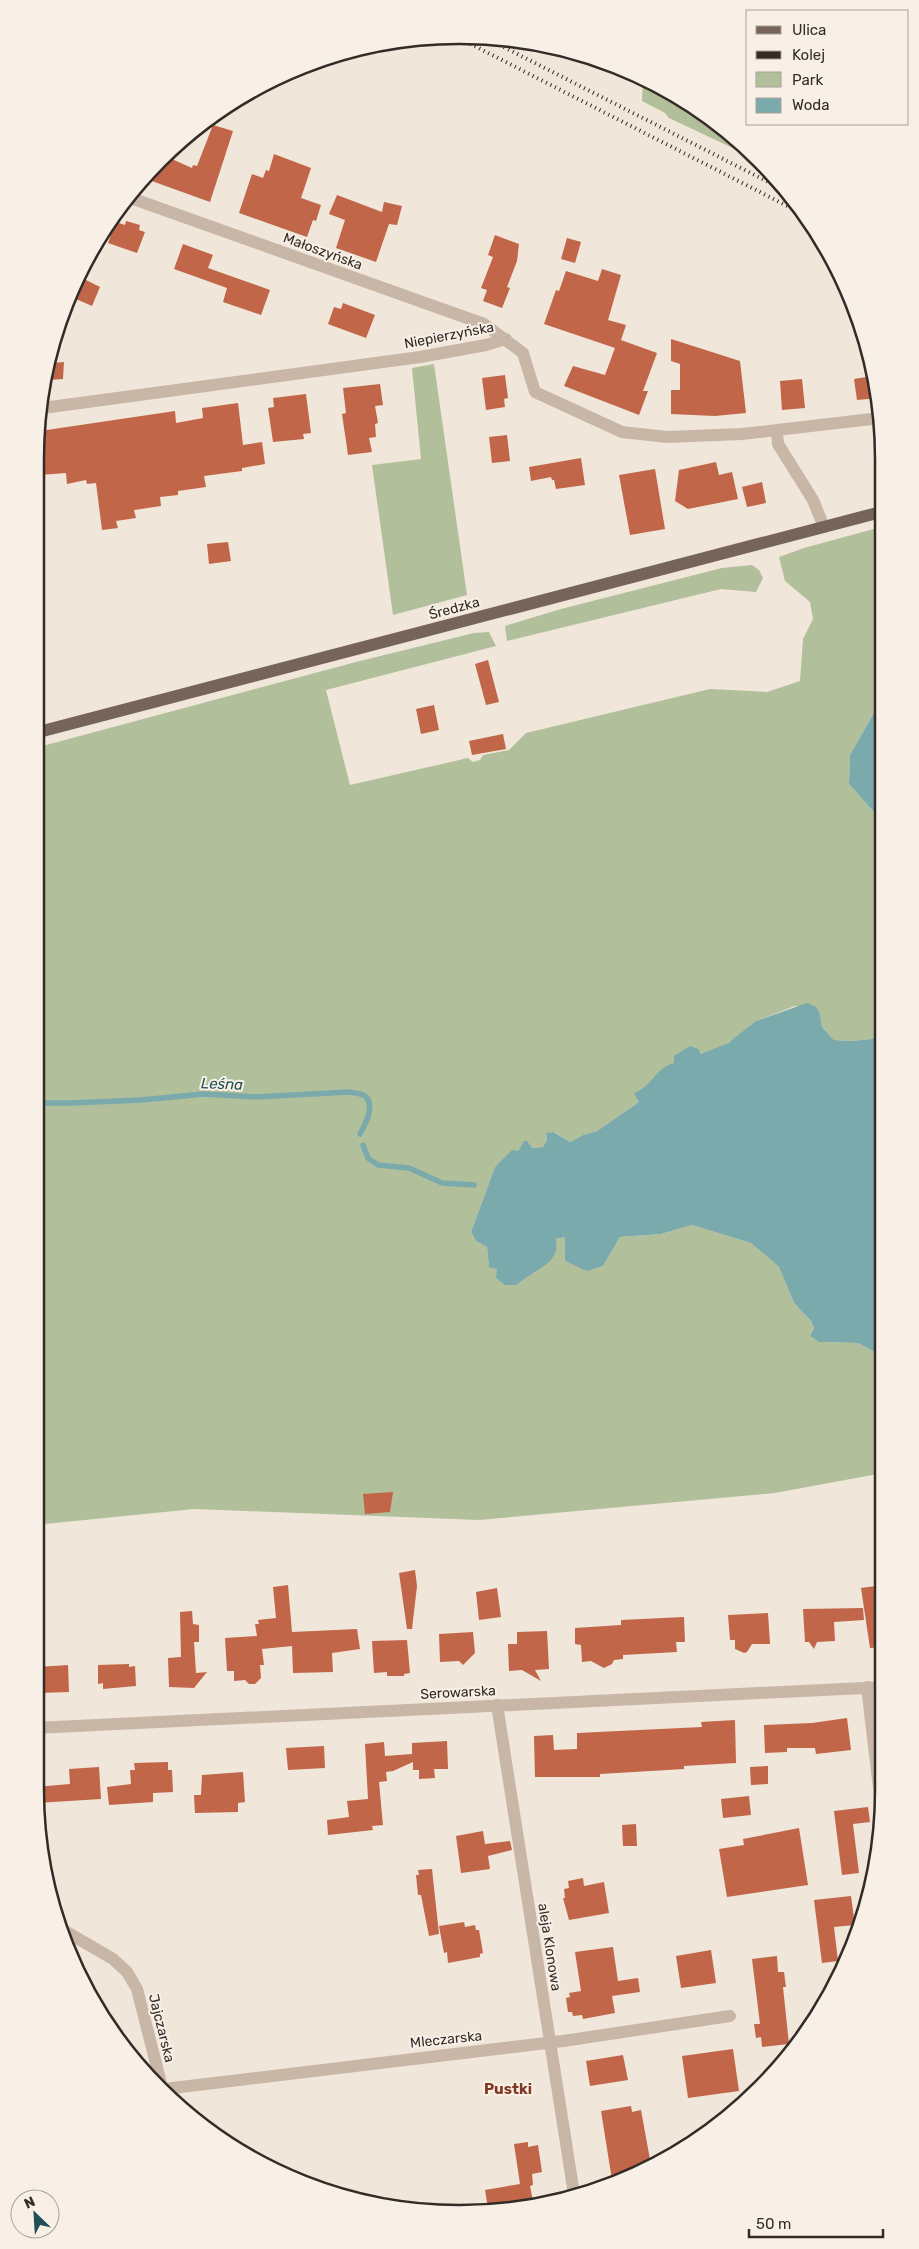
<svg xmlns="http://www.w3.org/2000/svg" width="919" height="2249" font-family="Rubik,sans-serif">
<rect width="100%" height="100%" fill="#f0e6da"/>
<path fill="#b2bf9b" d="M643,81l53,26 60,52 -87,-41 -4,-5 -23,-12z
M434,364l33,231 -74,20 -21,-150 49,-6 -9,-91z
M881,527v173l-31,55 -1,29 32,36 1,218 -31,3 -17,-1 -12,-13 -2,-13 -25,-8 -39,15 -16,14 -21,13 -45,15 -31,27 -8,3 4,9 -42,29 -14,4 -13,7 -15,-10 -9,2 1,6 -4,7 -11,1 -8,-6 -6,9 -23,16 -24,65 5,9 11,6 2,19 8,3 20,16 8,-8 11,-5 20,-33 9,-2v24l22,9 16,-4 17,-29 41,-3 31,-9 59,18 28,24 15,36 17,18 3,7 -4,8 9,6 39,1 25,14v116l-108,20 -296,27 -285,-11 -159,16v-100l8,-1 -4,-123h-4v-553l321,-86 118,-29 15,-1 7,14 -170,44 24,95 118,-27 5,4 7,-2 3,-5 26,-5 17,-17 184,-44 57,3 33,-11 3,-42 10,-20 -3,-17 -25,-21 -6,-24 25,-9z
M752,565l7,5 4,8 -7,14 -35,-3 -214,52 -2,-15 56,-17 161,-41z"/>
<path fill="#7aaaac" d="M881,700v120l-32,-36 1,-29z
M807,1003l9,4 4,7 2,13 12,13 17,1 31,-3 1,319 -25,-14 -39,-1 -9,-6 4,-8 -3,-7 -17,-18 -15,-36 -28,-24 -59,-18 -31,9 -41,3 -17,29 -16,5 -22,-10v-24l-9,2c0,3 1,8 0,12 -5,16 -29,23 -39,34h-12l-9,-7 1,-9 -8,-2 -2,-20 -11,-6 -5,-9 24,-65 17,-17 6,1 6,-10h3l5,7 11,-1 4,-7 -1,-7 8,-1 16,10 13,-7 14,-4 42,-29 -5,-9c18,-6 22,-26 40,-30v-7l16,-10 8,3 3,5 27,-11 28,-22z"/>
<g fill="none" stroke-linecap="round" stroke-linejoin="round">
<path stroke="#7aaaac" stroke-width="5.5" d="M35,1103h36l70,-3 63,-6 52,3 93,-5c5,1 12,1 16,4 11,9 0,29 -5,38
M363,1145l5,13 10,7 31,3 33,15 32,2"/>
</g>
<path fill="#c16648" d="M213,125l20,6 -23,71 -61,-22 3,-11 13,-13 27,12 1,-3 4,1z
M274,154l37,14 -10,30 20,7 -5,16 -3,-1 -6,17 -68,-24 13,-39 11,4 3,-8 3,1z
M337,195l45,17 2,-10 18,4 -5,19 -8,-1 -13,38 -40,-14 9,-28 -16,-6z
M126,221l14,4 -1,5 6,2 -8,21 -29,-10 8,-21 9,3z
M495,235l24,9 -2,17 -10,26 3,1 -8,20 -19,-7 4,-11 -6,-2 12,-31 -5,-2z
M567,238l14,4 -6,21 -14,-4z
M183,244l30,11 -5,13 62,22 -9,25 -38,-13 4,-14 -53,-19z
M602,269l19,6 -13,45 18,5 -5,15 36,13 -14,38h5l-9,24 -75,-29 9,-20 32,9 10,-27 -71,-24 12,-34 3,1 7,-20 32,10z
M84,279l16,8 -8,19 -16,-7z
M343,303l32,12 -9,23 -38,-14 6,-17 7,2z
M671,339l69,22 6,52 -31,3 -44,-2v-24h9v-26l-9,-3z
M64,362l-1,17 -15,1 3,-17z
M505,375l3,23 -4,1 1,8 -19,3 -4,-32z
M873,376l6,22 -22,2 -3,-21z
M802,379l3,29 -23,2 -2,-29z
M380,384l3,21 -8,1 3,17 -3,1 1,13 -7,1 3,14 -24,3 -6,-41 4,-1 -3,-25z
M306,394l5,39 -8,1 1,5 -31,3 -5,-34 6,-1 -1,-9z
M238,403l5,42 19,-3 3,22 -23,4v3l-38,5 2,11 -28,4v4l-18,2 1,9 -27,4 2,8 -20,3 2,7 -16,2 -6,-47 -9,1 -1,-4 -19,4 -1,-11 -26,2 -2,-9h-3l5,-35 135,-20 1,12 27,-5 -1,-10z
M507,435l3,26 -18,2 -3,-26z
M581,458l4,27 -29,4 -2,-9h-2l-1,-3 -20,4 -2,-14z
M716,462l3,13 13,-3 6,27 -50,10 -13,-8 4,-31z
M655,469l10,60 -35,6 -11,-60z
M762,482l4,21 -19,4 -5,-20z
M228,542l3,19 -22,3 -2,-20z
M488,660l11,42 -13,3 -11,-41z
M434,705l5,25 -18,4 -5,-25z
M503,734l3,15 -34,6 -3,-14z
M393,1492l-3,20 -25,2 -2,-20z
M415,1570l2,16 -5,43h-5l-8,-56z
M288,1585l4,47 65,-3 3,20 -28,4 1,19 -40,1 -1,-27 -30,3 2,16h-4l1,13 -6,6h-6l-4,-4 -11,1v-10h-7l-2,-33 32,-2 -2,-12h4l-1,-4 18,-2 -3,-31z
M883,1585l1,62 -14,1 -9,-60z
M497,1588l4,29 -22,3 -3,-28z
M863,1608l1,12 -30,2 1,19 -18,1 -3,7 -5,-7h-4l-2,-33z
M192,1611l1,13 6,1v17h-5l2,31 11,-1 -13,16 -25,-1 -1,-29 13,-1 -1,-45z
M768,1613l2,31h-18l-5,8 -3,1 -9,-4v-9h-5l-2,-25z
M684,1617l1,25h-9l1,10 -54,3v4l-9,1 -2,4 -8,4 -13,-7 -9,1 -1,-17 -6,-1v-16l46,-3v-5z
M547,1631l2,38 -14,1 6,11 -19,-11 -13,1 -1,-27h9v-12z
M473,1632l2,21 -12,12 -4,-4 -19,1 -1,-28z
M407,1640l3,33 -6,1v2h-17v-4l-13,1 -2,-32z
M129,1664v3l6,-1 1,20 -33,3v-6l-5,1v-19z
M68,1665l1,27 -30,1 -2,-26z
M847,1718l4,32 -35,4 -1,-6h-28v4l-22,1 -1,-28 48,-2z
M735,1720l1,43 -52,3v3l-84,5v3h-65l-1,-41 19,-1 1,15 23,-1v-16l125,-6 -1,-5z
M447,1741l1,28h-14l1,9 -16,1v-9h-6v-8l-20,9 -7,1 1,9 -8,1 4,43 -11,1 1,4 -45,5 -1,-15 22,-3 -2,-16 21,-2 -3,-55 19,-2 1,14 27,-2v-11z
M324,1746l1,22 -37,2 -2,-22z
M168,1762v8h4l1,22 -20,1v9l-44,3 -2,-18 24,-3 -1,-14h5l-1,-7z
M768,1766v18l-17,1 -1,-18z
M99,1767l2,32 -64,4 -2,-16 35,-3 -1,-15z
M243,1772l2,30 -7,1v9l-43,1 -1,-18h7l1,-20z
M749,1796l2,19 -28,3 -2,-19z
M868,1807l2,15 -17,2 6,49 -17,2 -8,-64z
M636,1824l1,22h-14l-1,-21z
M799,1828l9,57 -81,12 -8,-48 25,-4 -1,-6z
M483,1831l2,13 25,-3 2,9 -24,6 2,13 -29,4 -5,-37z
M432,1869l7,65 -10,2 -8,-41h-3l-2,-20h3l-1,-5z
M583,1878l1,8 20,-4 5,31 -40,7 -6,-22h2l-1,-9 5,-1 -1,-7z
M851,1896l4,29 -21,2 4,34 -16,2 -8,-63z
M464,1922l1,5 10,-2 1,5h3l4,23 -3,1v3l-32,6 -1,-11 -3,1 -5,-27z
M613,1947l5,34 20,-3 2,14 -28,4 3,17 -32,6 -1,-4 -9,1 -1,-4h-4l-2,-14 4,-1 -1,-4 12,-2 -6,-39z
M711,1950l5,33 -35,5 -5,-32z
M777,1956l1,16h6l2,15h-3l6,57 -27,3 -1,-10 -5,1 -2,-14h6l-8,-65z
M733,2049l6,42 -51,7 -6,-42z
M623,2055l5,25 -38,6 -4,-25z
M631,2106l1,6 9,-2 10,55 -39,15 -11,-69z
M528,2142v5l10,-2 4,27 -10,2 1,11 -3,1 4,20 -46,2 -3,-18 35,-6 -6,-40z"/>
<g fill="none" stroke-linecap="round" stroke-linejoin="round">
<path stroke="#c8b6a7" stroke-width="12" d="M128,197l356,127 39,29 12,39 87,40 45,5 75,-3 138,-16
M43,408l377,-51 66,-12 20,-6
M777,430l1,14 35,56 11,27
M867,1687l14,118
M497,1705l77,489
M35,1728l849,-41
M58,1927l55,32 14,13 10,17 25,98
M164,2089l399,-48 167,-25"/>
<path stroke="#766359" stroke-width="12" d="M35,733l846,-221"/>
<path stroke="#342b27" stroke-width="4" stroke-dasharray="1 4" stroke-linecap="butt" d="M457,37l342,175
M486,38l300,153"/>
</g>
<g text-anchor="middle" stroke-width="4" stroke-linejoin="round" paint-order="stroke">
<g font-size="14" fill="#342b27" stroke="#f8f0e6">
<text transform="translate(323 251) rotate(20)" y="5">Małoszyńska</text>
<text transform="translate(449 335) rotate(-11)" y="5">Niepierzyńska</text>
<text transform="translate(454 608) rotate(-15)" y="5">Średzka</text>
<text transform="translate(458 1692) rotate(-3)" y="5">Serowarska</text>
<text transform="translate(550 1947) rotate(81)" y="5">aleja Klonowa</text>
<text transform="translate(162 2028) rotate(76)" y="5">Jajczarska</text>
<text transform="translate(446 2039) rotate(-6)" y="5">Mleczarska</text>
</g>
<g font-size="15" font-style="italic" fill="#1e5054" stroke="#f8f0e6">
<text transform="translate(222 1084) rotate(2)" y="5">Leśna</text>
</g>
<g font-size="15" font-weight="bold" fill="#803a23" stroke="#f8f0e6">
<text x="508" y="2094">Pustki</text>
</g>
</g>
<path d="M0 0H919V2249H0ZM459 44H460A415 415 0 0 1 875 459V1790A415 415 0 0 1 460 2205H459A415 415 0 0 1 44 1790V459A415 415 0 0 1 459 44Z" fill="#f8f0e6" fill-rule="evenodd"/>
<path fill="none" stroke="#342b27" stroke-width="2.5" d="M459 44H460A415 415 0 0 1 875 459V1790A415 415 0 0 1 460 2205H459A415 415 0 0 1 44 1790V459A415 415 0 0 1 459 44Z"/>
<rect x="746" y="10" width="162" height="115" fill="#f8f0e6" stroke="#aaa19a"/>
<rect x="756" y="26" width="25" height="8" fill="#766359" stroke="#aaa19a"/>
<text x="792" y="35" font-size="15" fill="#342b27">Ulica</text>
<rect x="756" y="51" width="25" height="8" fill="#342b27" stroke="#aaa19a"/>
<text x="792" y="60" font-size="15" fill="#342b27">Kolej</text>
<rect x="756" y="72" width="25" height="15" fill="#b2bf9b" stroke="#aaa19a"/>
<text x="792" y="85" font-size="15" fill="#342b27">Park</text>
<rect x="756" y="98" width="25" height="15" fill="#7aaaac" stroke="#aaa19a"/>
<text x="792" y="110" font-size="15" fill="#342b27">Woda</text>
<g transform="translate(35 2214) rotate(335)"><circle r="24" fill="#f8f0e6" stroke="#aaa19a"/>
<path d="M0-4L9 19L0 12L-9 19Z" fill="#1e5054"/>
<text y="-8" font-size="14" font-weight="bold" text-anchor="middle" fill="#342b27">N</text>
</g>
<path d="M749 2229v8h134v-8" fill="none" stroke="#342b27" stroke-width="2.5"/>
<text x="756" y="2229" font-size="15" fill="#342b27" stroke="#f8f0e6" stroke-width="4" paint-order="stroke">50 m</text>
</svg>
